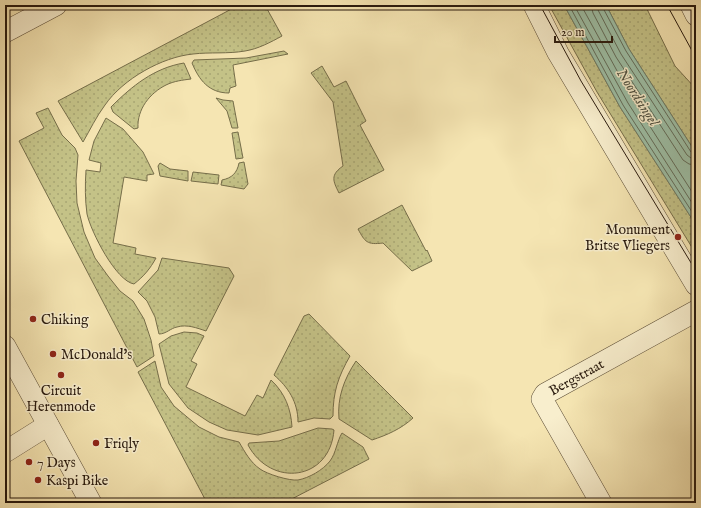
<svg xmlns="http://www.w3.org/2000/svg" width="701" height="508" font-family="'IM FELL English',serif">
<defs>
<pattern id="green-dots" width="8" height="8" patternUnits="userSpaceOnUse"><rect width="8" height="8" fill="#c4c287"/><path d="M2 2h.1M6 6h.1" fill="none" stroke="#a8a673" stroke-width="1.8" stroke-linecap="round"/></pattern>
</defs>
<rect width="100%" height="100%" fill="#f5e5b2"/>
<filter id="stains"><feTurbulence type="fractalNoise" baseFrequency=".005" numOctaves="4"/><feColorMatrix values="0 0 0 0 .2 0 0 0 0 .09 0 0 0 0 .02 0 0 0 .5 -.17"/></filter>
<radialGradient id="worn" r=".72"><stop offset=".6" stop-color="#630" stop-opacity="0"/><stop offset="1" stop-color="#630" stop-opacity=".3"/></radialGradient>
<path fill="url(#green-dots)" stroke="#766e4a" d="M239,5h30l-3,2 16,29c-11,6 -24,13 -37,15 -17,3 -35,1 -52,3 -31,3 -70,25 -88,51 -9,12 -15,25 -22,37l-25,-41z
M549,5h15l56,102 76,118v29l-99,-162z
M606,5h39l30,61 21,23v64l-67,-104z
M284,51l4,3 -55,11 3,21 -6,2 -1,5c-20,0 -30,-13 -37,-30l2,-3 52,-2z
M184,63l7,16c-8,1 -17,2 -25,6 -16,8 -29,24 -28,43l-4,1 -21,-17 -2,-5c21,-21 43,-39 73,-44z
M322,66l12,21 12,-6 20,40 -6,4 24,45 -45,23c-6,-12 -9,-18 4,-27l-10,-64 -22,-29z
M216,98l7,2 10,1 5,27h-6l-5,-17z
M48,108l14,27 13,13 3,7 -2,26 1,22 7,29 11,26 13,18 12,15 13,10 11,18 7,21 3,16 -17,11 -118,-226 25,-13 -8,-15z
M106,118l17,11 20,23 11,22 -7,1v6l-23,-4 -11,66 23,5 -1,6 21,4c-6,11 -12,18 -22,26 -18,-3 -43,-52 -47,-70 -2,-14 -2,-29 -1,-44l14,2 1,-9 -12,-3 5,-19z
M238,132l5,26 -7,1 -4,-26z
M244,162l4,22 -4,5 -23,-4 1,-5c10,-2 15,-7 17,-17z
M160,163l10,6 18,2v10l-28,-5 -2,-10z
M193,172l26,3 -1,9 -27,-3z
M402,205l24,46 1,-1 5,11 -20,10 -29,-28c-16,2 -18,-1 -25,-14z
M162,258l67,10 5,8 -28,55c-9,-3 -19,-7 -29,-4 -6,1 -11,7 -18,7l-4,-17 -8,-16 -9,-9 20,-22z
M309,314l41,42c-12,21 -17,36 -17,60l-3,3 -16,-1 -16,4c0,-20 -10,-35 -24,-47l30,-59z
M184,332l13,1 7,3 -13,25 6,3 -11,23 59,29 12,-21 6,3 8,-18c14,13 20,29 21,47l-34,8 -31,-5 -18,-8 -21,-14 -19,-24 -10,-40 12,-8z
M155,361l6,26 13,19 25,21 20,10 20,5c6,10 11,20 21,27 7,5 29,12 38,11 11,-2 25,-10 32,-19 6,-8 7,-20 12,-28l21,14 6,12 -85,44h-77l-69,-131z
M356,361l57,57c-12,11 -26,17 -41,22l-33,-21c-2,-21 5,-40 17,-58z
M318,428l14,1 2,1c-4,51 -63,58 -86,15l1,-2 30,-2z"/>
<path fill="#9dc0a7" stroke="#6e7d69" d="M564,5h42l23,44 67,104v72l-76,-118z"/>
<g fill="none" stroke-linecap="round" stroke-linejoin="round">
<path stroke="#626c5a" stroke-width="1" d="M569,5l54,100 73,113
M574,5l54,98 68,106
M581,5l52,95 63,98
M591,5l2,8 23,44 67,103 6,4 7,1
M597,5l1,5 23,44 66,101 4,3 5,1
M602,5l1,3 23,43 65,101 5,2"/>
<defs>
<g id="minor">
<path d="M534,5l24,48 138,232"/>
<path d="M691,5l5,10"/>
<path d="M5,32l51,-27"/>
<path d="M5,346l86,157"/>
<path d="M5,452l43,-27"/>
<path id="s1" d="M601,503l-59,-104 3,-5 151,-83"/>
</g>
</defs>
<use href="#minor" stroke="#5b4c36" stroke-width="22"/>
<use href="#minor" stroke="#f8eecd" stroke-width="21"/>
<path stroke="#28190d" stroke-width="1" d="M540,5l41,76 115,190
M667,5l29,53"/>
</g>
<g fill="#8f2418" stroke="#f8eecd" stroke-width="1.5">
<circle cx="678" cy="237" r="4"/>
<circle cx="33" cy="319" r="4"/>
<circle cx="53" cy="354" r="4"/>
<circle cx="61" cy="375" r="4"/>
<circle cx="96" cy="443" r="4"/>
<circle cx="29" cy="462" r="4"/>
<circle cx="38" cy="480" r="4"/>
</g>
<g text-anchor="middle" stroke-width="3" stroke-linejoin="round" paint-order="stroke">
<g font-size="14" fill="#28190d" stroke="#f8eecd" text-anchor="start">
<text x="670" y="234" text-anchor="end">Monument<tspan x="670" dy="16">Britse Vliegers</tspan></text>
<text x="41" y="324">Chiking</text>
<text x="61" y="359">McDonald's</text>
<text x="61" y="395" text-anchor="middle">Circuit<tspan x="61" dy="16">Herenmode</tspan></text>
<text x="104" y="448">Friqly</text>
<text x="37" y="467">7 Days</text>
<text x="46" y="485">Kaspi Bike</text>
</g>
<g font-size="14" fill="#28190d" stroke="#f8eecd">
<text dy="5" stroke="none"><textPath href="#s1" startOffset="161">Bergstraat</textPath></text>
</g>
<g font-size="15" font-style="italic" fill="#515343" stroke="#f8eecd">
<text transform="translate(638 97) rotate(57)" y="5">Noordsingel</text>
</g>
</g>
<rect width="701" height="508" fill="none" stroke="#f5e5b2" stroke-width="20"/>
<rect x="6" y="6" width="689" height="496" fill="none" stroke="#28190d" stroke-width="2"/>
<rect x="10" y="10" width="681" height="488" fill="none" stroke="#28190d"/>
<path d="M555 36v6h57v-6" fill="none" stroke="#28190d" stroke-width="2"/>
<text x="561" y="36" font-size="12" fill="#28190d" stroke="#f8eecd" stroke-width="3" paint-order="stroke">20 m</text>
<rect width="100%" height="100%" filter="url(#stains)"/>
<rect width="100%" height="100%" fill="url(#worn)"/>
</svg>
